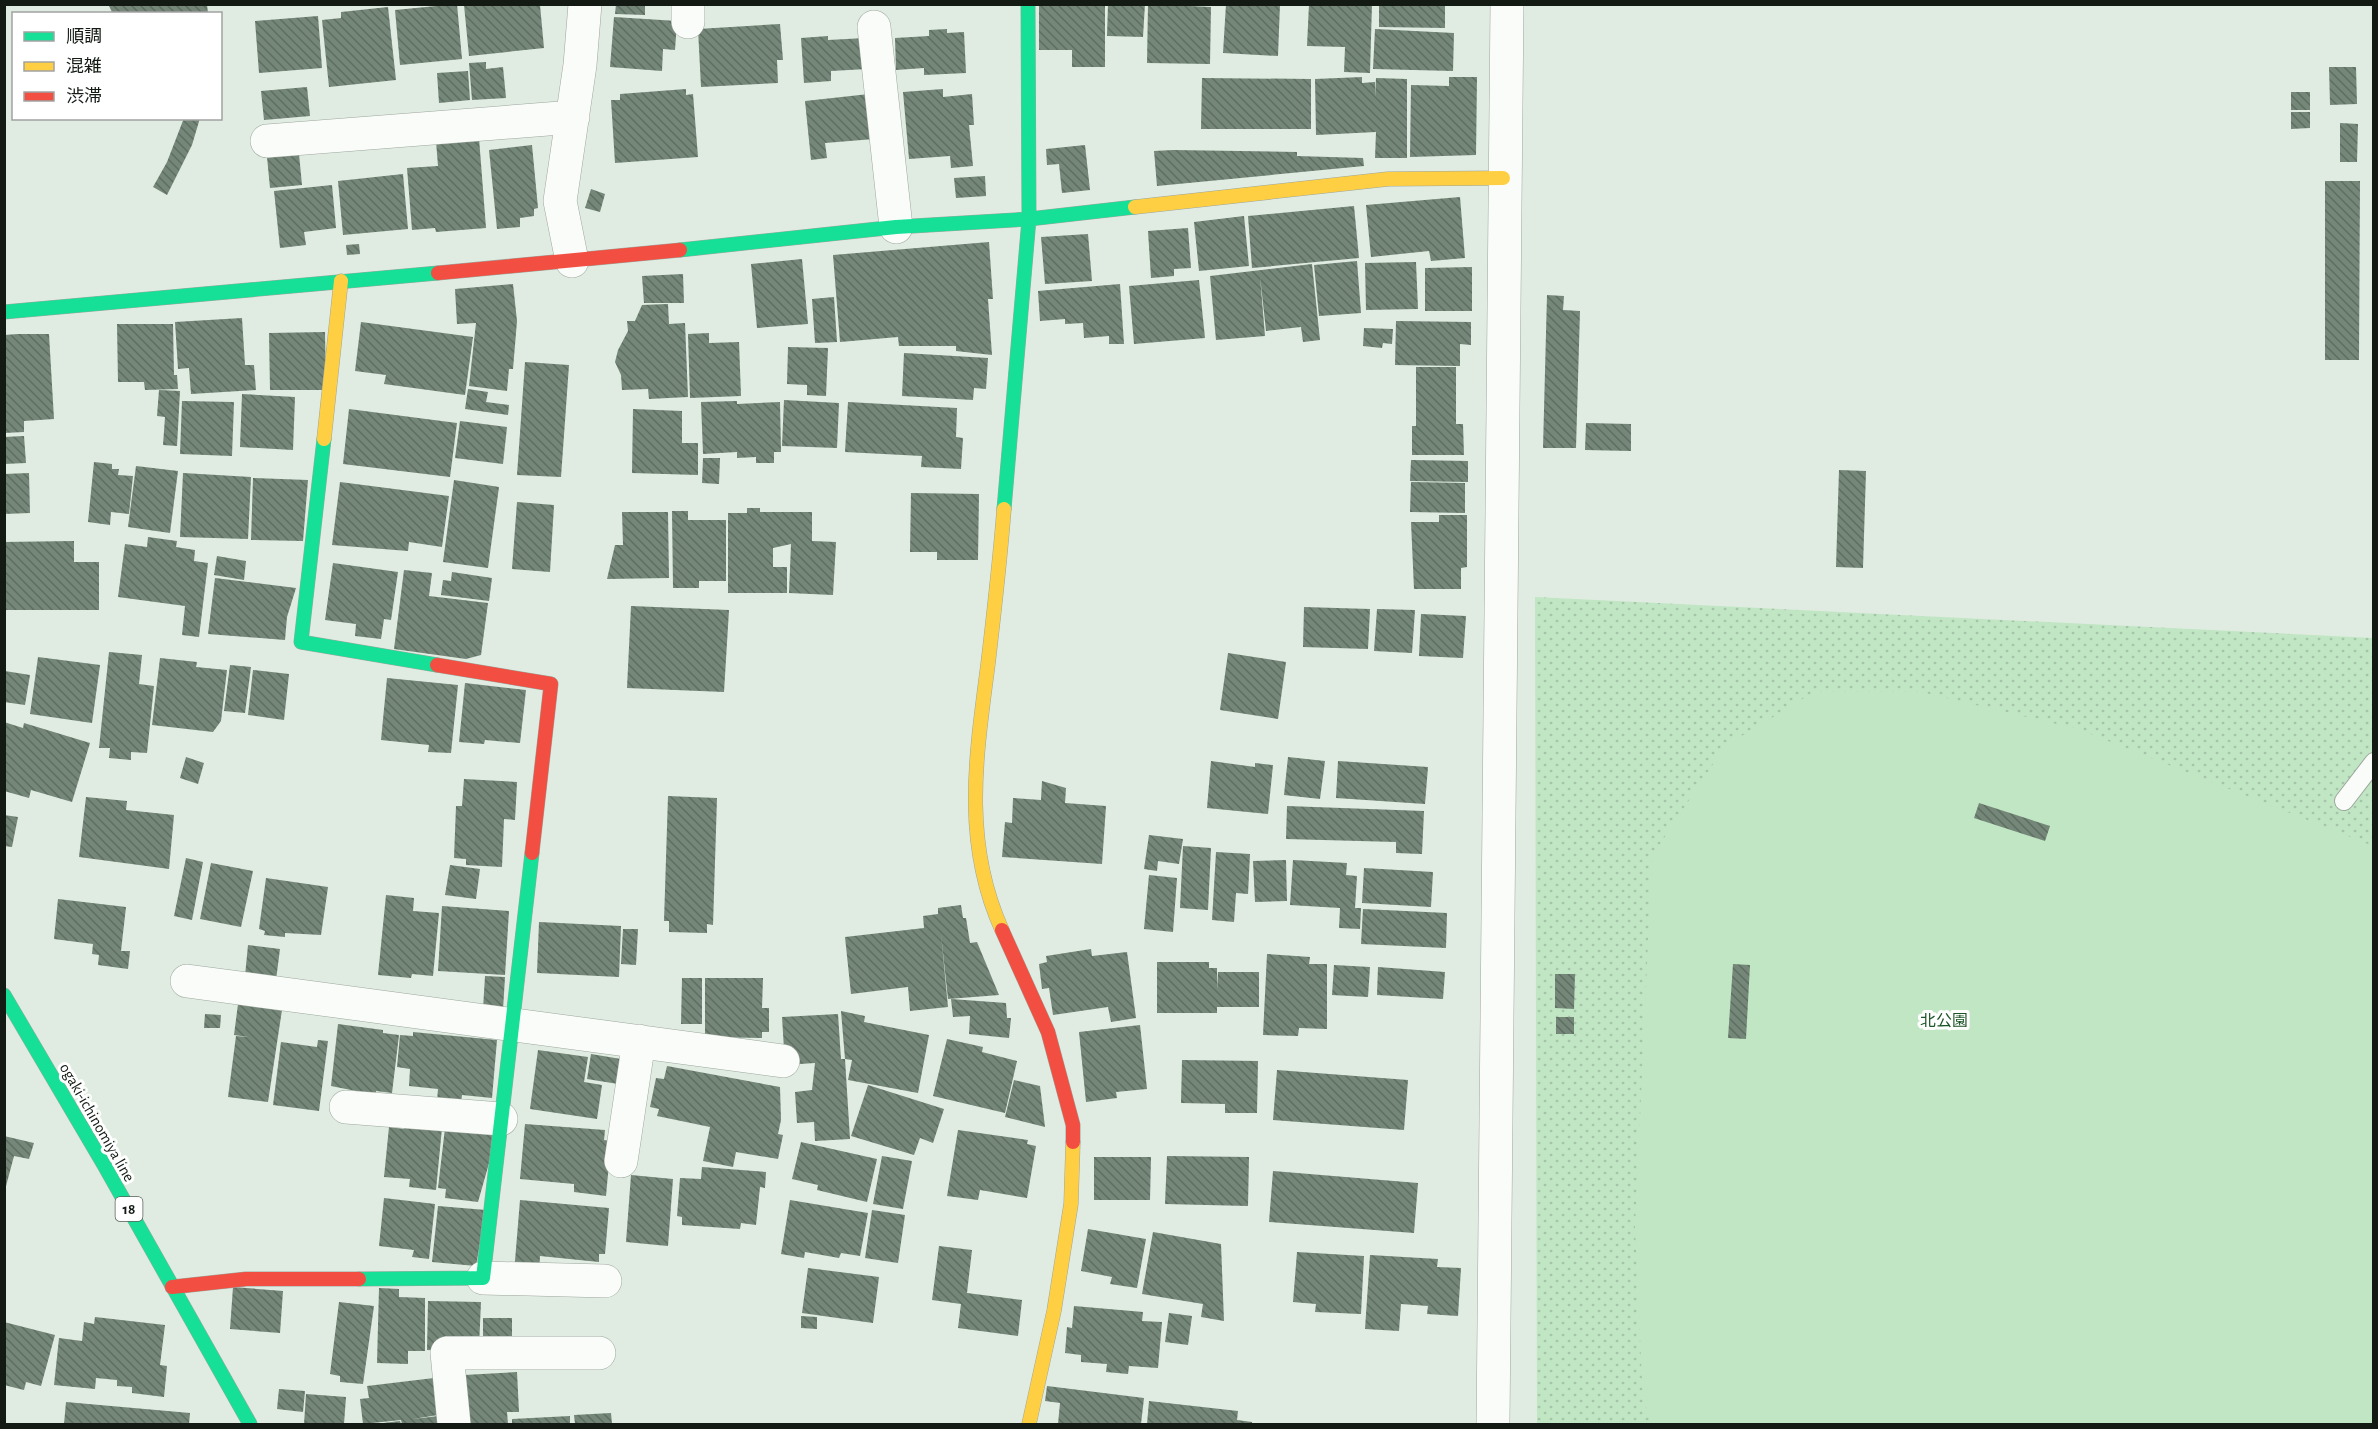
<svg xmlns="http://www.w3.org/2000/svg" width="2378" height="1429" font-family="'Alegreya Sans','Noto Sans JP',sans-serif">
<defs>
<pattern id="park-dots" width="8" height="8" patternUnits="userSpaceOnUse" patternTransform="scale(1.5)"><rect width="8" height="8" fill="#c1e6c4"/><path d="M2 2h.1M6 6h.1" fill="none" stroke="#a5c5a8" stroke-width="1.8" stroke-linecap="round"/></pattern>
<pattern id="building-back-hatch" width="6" height="6" patternUnits="userSpaceOnUse" patternTransform="scale(1.5)"><rect width="6" height="6" fill="#748778"/><path d="M-1 5l2 2M0 0l6 6M5-1l2 2" fill="none" stroke="#5e6e61"/></pattern>
</defs>
<rect width="100%" height="100%" fill="#e0ece1"/>
<path fill="url(#park-dots)" d="M1535,597l838,41v786h-836z"/>
<path fill="#c1e6c4" d="M1814,692h107l157,37 295,117v578h-716l-14,-21 -8,-176 17,-371 73,-110z"/>
<path fill="url(#building-back-hatch)" d="M108,4h99l1,10h-95z
M457,4l5,55 -62,6 -5,-55z
M616,4h29v11l-30,-1z
M1039,4h66v63h-33v-17h-33z
M1108,4h37l-2,33 -36,-1z
M1148,4l63,3 -1,57 -63,-1z
M1226,4h54l-2,52 -55,-3z
M1309,4h63l-2,69 -26,-1 1,-25 -38,-1z
M1379,4h66v24l-66,-1z
M464,5h76l4,43 -75,8z
M388,7l8,73 -67,7 -7,-67 19,-2v-6z
M318,16l4,52 -63,5 -4,-52z
M614,17l63,4 -2,29 -12,-1 -1,22 -52,-4z
M780,24l3,36h-6l1,23 -77,4 -3,-58z
M947,29v4l17,-1 2,41 -42,2v-7l-28,2 -1,-32 34,-2v-6z
M1375,29l79,4 -1,38 -80,-2z
M828,36v4l37,-2 2,31 -36,2v10l-27,2 -3,-45z
M486,62v7l17,-2 3,31 -34,2 -3,-37z
M2329,67h27l1,37 -27,1z
M468,71l2,29 -31,3 -2,-30z
M1362,77v6l13,-1v15l1,-19 31,1v79h-32l1,-26 -60,3 -1,-56z
M1449,77h28l-1,78 -66,2 1,-72 38,1z
M1202,78l109,1v50h-110z
M307,87l3,29 -46,4 -3,-29z
M686,89v6l7,-1 5,63 -83,6 -4,-63h9v-6z
M943,89v8l29,-3 2,31h-5l4,41 -22,2 -1,-12 -41,3 -6,-67z
M2291,92h19v18h-19z
M869,94l5,45 -49,4 2,15 -16,2 -6,-59z
M2291,112h19v16l-19,1z
M184,118h16l-8,27 -25,50 -14,-8 14,-25z
M2340,123l18,1 -1,38h-17z
M479,138l7,90 -50,4 -1,-4 -23,2 -5,-62 31,-2 -2,-25z
M532,145l6,63 -4,1v7l-14,2v9l-23,2 -8,-79z
M1085,145l5,45 -28,3 -3,-29 -12,1 -1,-16z
M1173,150l124,2v4l66,2 1,8 -207,20 -3,-35z
M299,154l3,31 -32,3 -3,-31z
M403,174l5,55 -65,6 -5,-54z
M985,176l1,20 -30,2 -2,-20z
M2325,181h35l-1,179h-34z
M332,185l4,43 -32,4 2,13 -26,3 -6,-57z
M591,189l14,5 -5,18 -15,-4z
M1460,197l5,61 -34,3 -2,-10 -58,6 -5,-52z
M1354,206l5,52 -107,10 -4,-52z
M1244,216l5,50 -50,5 -5,-49z
M1188,228l3,40 -17,1v7l-23,2 -3,-47z
M1088,234l4,47 -47,3 -4,-47z
M989,242l4,57h-5l4,56 -36,-4v-5h-57l-1,-9 -58,5 -7,-87z
M359,244l1,10 -13,1 -1,-10z
M802,259l6,65 -51,4 -6,-64z
M1357,261l4,52 -42,3 -5,-51z
M1416,262l2,47 -52,1 -1,-47z
M1312,264l8,76 -17,2 -2,-15 -35,4 -6,-55 5,60 -49,4 -6,-64z
M1472,267v44h-47v-43z
M683,274l1,29h-40l-2,-27z
M1199,280l6,58 -71,6 -5,-58z
M513,284l4,37 -4,48h-4l-2,22 -38,-5 7,-63 -19,1 -2,-35z
M1120,284l4,60h-15v-8l-25,2 -1,-15 -18,1v-5l-25,2 -2,-30z
M1547,295l17,1 -1,14 17,1 -4,137h-33z
M834,297l3,45 -22,1 -3,-44z
M668,304l1,20 16,-1 3,74 -39,2 -1,-10 -26,1 -1,-15 -6,-13 3,-12 10,-19 -1,-10h8l7,-16z
M242,318l3,47h9l2,25 -65,4 -2,-26 -11,1 -3,-47z
M1396,321l75,1v23l-11,-1v22l-65,-1z
M361,322l112,15 -8,58 -81,-11 2,-9 -31,-4z
M117,324h56l1,51h3l1,14 -33,1 -1,-8h-26z
M1364,328l29,1 -1,15 -9,-1 -1,5 -19,-2z
M325,332l1,58h-56l-1,-57z
M709,333v10l30,-1 2,54 -51,2 -2,-64z
M18,334h31l5,85 -30,2v11l-20,1v-98z
M788,347l40,1 -2,48 -19,-1v-10l-20,-1z
M904,353l84,5 -2,31 -12,-1 -1,12 -71,-4z
M525,362l44,3 -8,112 -44,-2z
M1416,367h40v57h7l1,31h-52v-29h4z
M468,389l20,3 -2,10 23,3 -1,10 -43,-6z
M159,390l21,1 -3,55 -14,-1 2,-28 -8,-1z
M242,394l53,3 -2,53 -53,-3z
M784,400l55,3 -2,45 -55,-2z
M182,401l52,1 -2,54 -52,-2z
M737,401v3l43,-2 1,50h-7v11h-18v-6l-19,1v-6l-34,2 -2,-52z
M848,402l109,6 -1,29 7,1 -2,31 -40,-2 1,-11 -77,-4z
M349,409l108,14 -7,54 -107,-13z
M633,409l49,2v32h16v32l-66,-2z
M460,421l47,6 -4,37 -48,-6z
M1586,423l45,1v27l-46,-1z
M24,436l2,27 -22,1v-27z
M703,458h17l-1,26 -17,-1z
M1411,460l57,1v21l-58,-1z
M94,462l18,2v5h7l-1,6 15,1 -4,38 -18,-2 -1,13 -22,-3z
M136,466l42,5 -8,62 -42,-6z
M1839,470l27,1 -3,97 -27,-1z
M29,473l1,40 -26,1v-40z
M183,473l68,4 -3,62 -68,-2z
M253,478l55,2 -5,61 -52,-1z
M454,480l45,7 -11,81 -45,-6z
M340,482l109,14 -7,51 -33,-5 -1,9 -76,-6z
M1411,482l54,1v30l-55,-1z
M911,493l68,1 -1,66h-41v-8h-27z
M517,502l37,3 -4,67 -38,-3z
M747,508h13v4h52v29l24,1 -3,53 -44,-2 2,-49 -18,4v19h14v26h-59v-80h19z
M672,511h16v9h38v61h-27v7h-26z
M622,512h46l1,66 -62,1 8,-34h8z
M1439,515h28v52l-6,1v21h-47l-3,-67h28z
M148,537l29,4 -1,6 19,3 -1,11 14,2 -9,74 -17,-2 3,-29 -67,-9 7,-53 22,3z
M74,541v21h25v48h-94l-1,-68z
M217,556l29,5 -2,19 -30,-5z
M333,563l65,9 -7,48 -7,-1 -3,20 -26,-3 1,-12 -31,-4z
M404,570l28,3 -3,23 59,7 -7,52 -15,4 -72,-10z
M452,572l40,6 -3,23 -48,-6 2,-15 8,1z
M215,578l81,10 -9,29 -2,23 -77,-6z
M631,606l98,4 -5,82 -97,-4z
M1304,607l66,2 -2,40 -65,-2z
M1377,609l38,1 -3,43 -38,-2z
M1421,614l45,2 -3,42 -44,-2z
M109,652l33,3 -3,29 15,2 -7,67 -16,-1v8l-22,-2 1,-10h-11z
M1228,653l58,9 -8,57 -58,-9z
M38,657l62,8 -8,58 -62,-9z
M160,658l37,4 -1,5 31,3 -6,51 -8,11 -61,-7z
M230,665l21,2 -6,46 -21,-2z
M253,670l36,4 -5,46 -36,-5z
M5,671l25,4 -5,30 -21,-3z
M387,678l71,7 -7,68 -23,-1 1,-7 -48,-5z
M465,683l61,7 -6,53 -35,-3 -1,4 -25,-2z
M4,722l19,6 1,-5 66,20 -18,59 -41,-12 -2,8 -25,-7z
M186,757l18,6 -6,21 -18,-6z
M1288,757l37,4 -5,38 -36,-4z
M1211,761l44,6v-4l18,2 -5,49 -61,-6z
M1338,761l90,6 -3,37 -89,-6z
M464,779l53,3 -2,38 -11,-1 -2,48 -36,-2v-6l-12,-1 2,-52h6z
M1042,781l24,7 -1,15 41,3 -4,58 -100,-7 3,-35 7,1 1,-25 28,2z
M668,796l49,2 -4,127 -6,-1v9l-38,-1v-11h-5z
M86,797l41,4 -1,9 48,5 -5,54 -90,-12z
M1979,803l71,23 -5,15 -71,-23z
M1287,806l137,5 -2,43 -26,-1v-11l-110,-3z
M4,815l14,2 -6,30 -8,-1z
M1149,835l34,4 -4,25 -21,-3 -1,10 -13,-2z
M1183,846l28,2 -3,62 -28,-2z
M1216,852l34,2 -2,40 -12,-1 -2,29 -22,-2z
M186,858l17,4 -11,58 -18,-4z
M1286,860l1,41 -32,1 -2,-41z
M1293,860l54,3 -1,12 11,1 -2,32h6l-1,21 -21,-1 1,-20 -50,-3z
M211,863l42,8 -12,56 -41,-8z
M450,865l30,4 -4,30 -31,-4z
M1364,868l69,4 -2,35 -69,-4z
M1149,875l28,3 -4,54 -29,-3z
M266,878l62,9 -7,48 -36,-2v4l-21,-2 1,-4 -6,-2z
M386,895l28,3 -1,13 26,2 -6,63 -21,-2 -1,4 -33,-3z
M58,899l68,8 -5,44h9l-2,18 -30,-4 1,-10 -7,-1 1,-10 -39,-5z
M961,905l2,13h3l4,25 7,-1 22,53 -51,4 -7,-65 7,73 -38,4 -2,-24 -57,7 -6,-57 79,-9 -1,-12 15,-2v-6z
M442,906l67,5 -4,64 -67,-4z
M1363,909l84,4 -1,35 -85,-4z
M539,922l82,4 -2,51 -82,-4z
M623,929h15l-2,36 -15,-1z
M248,945l32,4 -4,31 -31,-4z
M1091,949l1,7 35,-4 9,66 -25,4 -3,-15 -55,8 -4,-27 -7,1 -3,-25 8,-2 -1,-6z
M1267,954l43,3 -1,7h18v65l-28,-1 -1,8 -35,-1z
M1157,962h52v6h8v22l1,-18h41v35h-42v6h-60z
M1733,964l17,1 -4,74 -18,-1z
M1334,965l36,2 -2,30 -36,-2z
M1378,967l67,5 -2,27 -66,-4z
M1555,974h20l-1,35 -19,-1z
M485,976l20,1 -2,33 -20,-1z
M682,978h20v46h-21z
M705,978h58l-1,30h7v24h-7v6l-57,-1z
M951,999l55,4 1,15h4l-2,20 -40,-4 1,-18 -17,1z
M238,1004l44,6 -14,92 -40,-5 8,-61 12,1 -14,-2z
M841,1011l24,5 -1,6 65,13 -11,58 -70,-13 4,-20 -7,-1z
M205,1014l16,1 -1,13h-16z
M838,1014l3,45h4l5,80 -35,2 -1,-19 -17,1 -2,-31 17,-2 3,-27 -30,2 -3,-48z
M1556,1017h18v17h-18z
M338,1024l45,6v3l16,2 -7,58 -16,-2v4l-45,-9z
M1140,1025l7,64 -31,3 1,6 -31,4 -7,-70z
M413,1032l84,8 -5,58 -30,-3 -1,8 -24,-2 1,-12 -29,-3 1,-17 -13,-2 3,-32 13,1z
M947,1039l36,8 -1,5 35,9 -12,52 -72,-17z
M318,1040l10,1 -9,70 -46,-6 8,-63 36,5z
M538,1050l50,7 -4,25 18,3 -5,34 -67,-10z
M591,1054l30,5 -3,25 -31,-5z
M1182,1060l76,1 -1,52h-32v-9l-44,-1z
M667,1066l113,21 1,33 -3,14 5,1 -5,24 -42,-7 -3,15 -30,-6 7,-34 -53,-11 2,-7 -9,-2 6,-29 8,1z
M1277,1070l131,10 -4,50 -131,-10z
M1014,1080l26,6 5,41 -40,-10z
M868,1085l76,24 -11,34 -13,-5 -6,17 -63,-19z
M525,1124l80,6 -1,10 7,1 -5,55 -32,-4v-8l-54,-5z
M405,1125l37,3 -6,62 -27,-3 1,-8 -26,-2 5,-50 15,2z
M445,1128l52,7 -19,67 -33,-4 1,-9 -8,-1z
M958,1130l70,10 -1,4 9,2 -9,52 -47,-8 -2,10 -31,-4z
M4,1136l30,7 -5,16 -15,-3 -9,34z
M801,1142l76,17 -10,43 -50,-12 1,-5 -26,-6z
M882,1156l30,5 -9,48 -30,-5z
M1167,1156l82,1 -1,49 -83,-2z
M1094,1157h57l-1,43h-56z
M702,1167l64,5 -1,16 -5,-1 -4,38 -15,-2 -1,6 -58,-4v-8l-5,-1 3,-38 21,1z
M1273,1171l145,12 -4,50 -145,-11z
M631,1175l42,4 -5,67 -42,-4z
M384,1198l51,6 -6,55 -17,-2 2,-7 -35,-4z
M520,1200l89,8 -4,46h-6v8l-59,-6 -1,18 -25,-1z
M790,1200l78,13 -8,43 -19,-3 -2,5 -34,-6 -1,6 -23,-4z
M438,1206l48,4 -10,56 -44,-4z
M872,1210l33,5 -7,48 -33,-5z
M1088,1229l58,10 -9,49 -27,-4 2,-7 -31,-6z
M1153,1232l68,12 3,77 -23,-4 2,-13 -61,-10z
M939,1246l33,4 -5,43 55,7 -4,36 -60,-8 3,-24 -29,-4z
M1297,1252l67,4 -3,58 -46,-2 1,-8 -23,-2z
M1370,1255l68,4 -1,8 24,1 -3,48 -31,-2 1,-8 -27,-2 -2,27 -34,-2z
M808,1268l71,9 -6,46 -71,-10z
M233,1287l50,4 -3,42 -50,-4z
M379,1288l20,1v8l26,1v53h-17v13l-31,-1z
M428,1301l53,1 -2,45 -23,4 -29,-1z
M339,1302l35,4 -11,78 -23,-2v-6l-10,-2z
M1074,1306l69,6 -1,9 20,1 -4,46 -29,-2 -1,8 -22,-2 1,-8 -26,-2v-7l-16,-2 2,-26 5,1z
M1169,1313l23,3 -4,29 -23,-3z
M801,1316l16,1v12l-16,-1z
M95,1317l70,8 -5,40 7,1 -3,31 -32,-4v-6l-15,-1v-6l-21,-2 -1,11 -41,-4 5,-47 23,3 2,-19 10,2z
M483,1318h29v28h-29z
M4,1322l51,13 -14,51 -15,-4 -2,8 -20,-5z
M517,1372l2,40h-12l1,12h-41l-3,-49z
M434,1378l4,37 -25,4 34,-4 1,9h-46l-1,-4 -38,4 -3,-25 9,-1 -2,-12z
M1047,1386l97,12 -3,26h-83l2,-21 -15,-2z
M279,1389l26,2 -2,21 -26,-3z
M306,1394l40,3 -2,27h-40z
M1149,1401l89,10 -1,9 15,2v2h-105z
M66,1402l124,11 -1,11h-125z
M611,1413l1,11h-37l-1,-9z
M570,1416v8h-58v-5z
M400,1421l1,3h-18v-1z"/>
<g fill="none" stroke-linecap="round" stroke-linejoin="round">
<defs>
<path id="lane" d="M2344,801l30,-39"/>
<path id="street" d="M688,22v-18
M874,27l22,200
M267,141l306,-24
M572,261l-12,-60 20,-136 5,-61
M187,981l596,80
M346,1107l155,12
M621,1161l18,-120
M483,1278l122,3
M454,1424l-7,-71h152
M1493,1424l14,-1420"/>
<path id="fast" d="M680,250l216,-23 133,-8 106,-12
M4,312l434,-39
M324,439l-23,203 136,23
M1004,509l25,-290 -1,-215
M4,995l100,170 146,259
M359,1279l124,-1 49,-425"/>
<path id="slow" d="M1135,207l253,-28 115,-1
M324,439l17,-158
M1002,930c-40,-88 -26,-174 -14,-266 6,-51 12,-103 16,-155
M1029,1424l25,-113 17,-107 2,-62"/>
<path id="jam" d="M438,273l242,-23
M437,665l114,19 -19,169
M1002,930l46,102 25,93v17
M172,1287l74,-8h113"/>
</defs>
<use href="#lane" stroke="#9da69d" stroke-width="20"/>
<use href="#street" stroke="#9da69d" stroke-width="34"/>
<use href="#fast" stroke="#9da69d" stroke-width="15"/>
<use href="#slow" stroke="#9da69d" stroke-width="15"/>
<use href="#jam" stroke="#9da69d" stroke-width="15"/>
<use href="#lane" stroke="#fafcfa" stroke-width="18"/>
<use href="#street" stroke="#fafcfa" stroke-width="33"/>
<use href="#fast" stroke="#16e098" stroke-width="14"/>
<use href="#slow" stroke="#ffcf43" stroke-width="14"/>
<use href="#jam" stroke="#f24e42" stroke-width="14"/>
</g>
<g text-anchor="middle" stroke-width="6" stroke-linejoin="round" paint-order="stroke">
<rect fill="#fff" stroke="#5a5f5a" stroke-width="1.5" x="115.5" y="1197" width="27" height="24" rx="4.5"/>
<g font-size="15" font-weight="bold" fill="#131a13">
<text x="129" y="1214">18</text>
</g>
<g font-size="16" fill="#1d5527" stroke="#fff">
<text x="1944" y="1026">北公園</text>
</g>
<g font-size="16" fill="#131a13" stroke="#fff">
<text transform="translate(98 1122) rotate(60)" y="6">ogaki-ichinomiya line</text>
</g>
</g>
<rect width="2378" height="1429" fill="none" stroke="#131a13" stroke-width="12"/>
<rect x="12" y="12" width="210" height="108" fill="#ffffff" stroke="#a1a3a1" stroke-width="1.5"/>
<rect x="24" y="32" width="30" height="9" fill="#16e098" stroke="#a1a3a1" stroke-width="1.5"/>
<text x="66" y="42" font-size="18" fill="#131a13">順調</text>
<rect x="24" y="62" width="30" height="9" fill="#ffcf43" stroke="#a1a3a1" stroke-width="1.5"/>
<text x="66" y="72" font-size="18" fill="#131a13">混雑</text>
<rect x="24" y="92" width="30" height="9" fill="#f24e42" stroke="#a1a3a1" stroke-width="1.5"/>
<text x="66" y="102" font-size="18" fill="#131a13">渋滞</text>
</svg>
